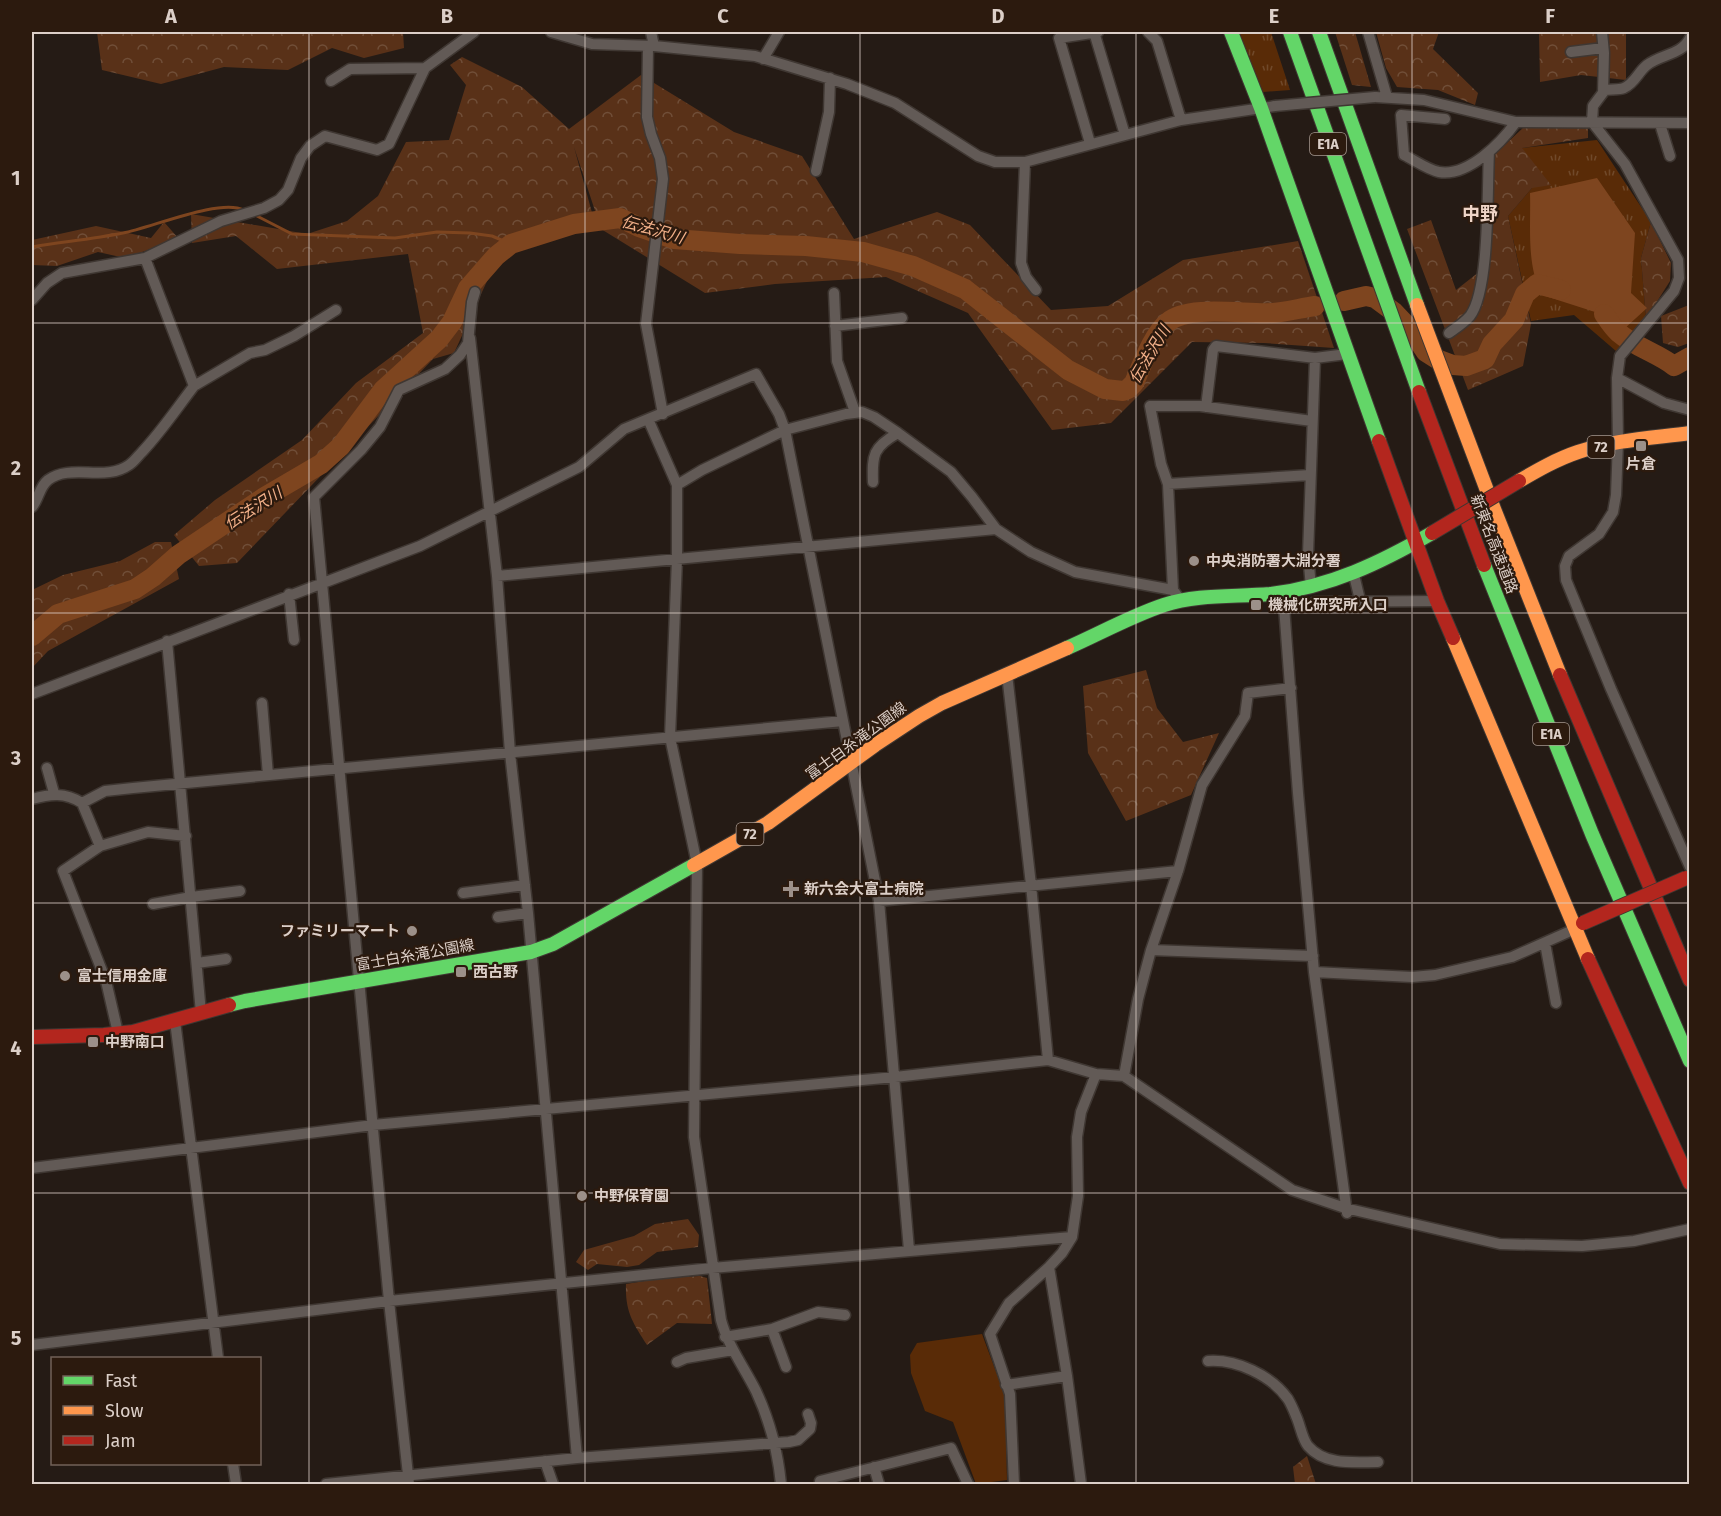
<svg xmlns="http://www.w3.org/2000/svg" width="1721" height="1516" font-family="'Fira Sans','Noto Sans JP',sans-serif">
<defs>
<pattern id="grass-tufts" width="24" height="20" patternUnits="userSpaceOnUse" patternTransform="scale(1.5)"><rect width="24" height="20" fill="#592b07"/><path d="M3 7l-1-3M5 7V3M7 7l1-3M15 17l-1-3M17 17v-4M19 17l1-3" fill="none" stroke="#70492a"/></pattern>
<pattern id="forest-crowns" width="20" height="18" patternUnits="userSpaceOnUse" patternTransform="scale(1.5)"><rect width="20" height="18" fill="#593118"/><path d="M2 6a3 3 0 1 1 6 0M12 15a3 3 0 1 1 6 0" fill="none" stroke="#704e38"/></pattern>
</defs>
<rect width="100%" height="100%" fill="#251b15"/>
<path fill="url(#grass-tufts)" d="M1237,32h34l19,58 -27,2z
M1597,140l54,82 -10,36 5,61 -30,32 -42,-36 -43,6 -23,-105 24,-28 -10,-40z"/>
<path fill="url(#forest-crowns)" d="M97,32h306l1,16 -40,10 -32,-10 -44,22 -64,-3 -63,17 -59,-14z
M1335,32h20l16,55 -19,-2z
M1376,32h63l-6,17 45,44 -3,12 -37,-15 -41,-3 -11,-19z
M1539,32h87v48l-45,-5 -41,7z
M462,57l60,30 47,42 72,-54 93,57 68,24 52,83 83,-27 33,13 81,85 57,-4 75,-46 115,-19 36,107 -70,-5 -72,-1 -81,81 -59,7 -84,-117 -82,-36 -111,7 -70,9 -104,-64 -27,-82 20,73 -89,22 -51,111 -21,6 -196,204 -38,3 -25,-31 41,-35 87,-60 54,-57 67,-50 -15,-79 -131,15 -41,-33 -44,7 -1,-29 116,20 40,-13 31,-25 28,-54 43,-2 17,-55 -16,-20z
M1524,127l64,1v10l-66,10 29,37 -19,3 -24,28 23,108 -8,42 -55,24 -61,-161 24,-9 25,70 23,-18 16,-118z
M164,222l15,17 -54,19 -27,-6 -41,14 -25,-1v-25l64,-14 55,12z
M1651,222l20,41 -1,18 -24,38 -5,-61z
M1689,305v38l-11,4 -15,-4 -2,-27z
M155,542h16l8,37 -131,72 -16,17v-78l31,-15 57,-14z
M1146,670l11,38 26,34 36,-9 -28,62 -65,26 -38,-68 -5,-67z
M688,1219l11,16 -1,12 -41,5 -18,13 -12,2 -30,-3 -9,6 -12,-8 8,-12 50,-14 21,-12z
M700,1276l7,2 5,46 -35,-1 -30,22c-14,-22 -22,-33 -21,-61l37,-6z
M1307,1456l9,28h-21l-2,-17z"/>
<path fill="#592b07" d="M982,1334l23,62 2,84 -31,4 -23,-62 -28,-11 -14,-38 -1,-18 7,-12z"/>
<path fill="#7e451f" d="M1597,178l38,55 -4,60 16,15 -34,31 -18,-27 -53,-17c-16,-30 -11,-69 -12,-102z"/>
<g fill="none" stroke-linecap="round" stroke-linejoin="round">
<path stroke="#7e451f" stroke-width="3" d="M255,215l37,19 103,4 42,-6 33,1 22,3 19,8
M32,247c30,-5 61,-8 91,-14 28,-5 96,-35 121,-23"/>
<path stroke="#7e451f" stroke-width="20" d="M1344,301l22,-5 9,2 19,14 17,18 15,22 11,7 16,6 13,1 19,-7 7,-15 22,-24 11,-26 12,-10 24,6
M1604,314c4,6 9,14 15,19 16,14 38,20 55,33l16,-9
M32,636l26,-22 77,-25 18,-12 25,-22 85,-57 58,-34 20,-18 42,-56 56,-51 13,-17 16,-34 28,-32 15,-12 63,-20 46,-6 19,9 35,12 66,5 66,2 57,6 50,14 52,23 103,81 37,19 18,2 5,-2 6,-6c8,-18 19,-49 34,-61 21,-18 79,-7 105,-9 14,-1 28,-5 42,-7"/>
<defs>
<path id="street" d="M551,32l41,12 62,2 101,10 92,28 48,19 83,53 17,6h30l156,-42 94,-14
M651,32l3,14
M1094,32l31,103
M1148,32l9,9 24,79
M1368,32l19,65
M1602,32l2,21 -1,40
M1690,38c-8,17 -29,16 -43,27 -9,7 -12,18 -23,23 -5,2 -13,1 -19,2l-12,16 -1,16 33,42 53,96 1,18 -5,13 -54,65 -3,22 1,64 -2,53 -3,17 -14,22 -30,22 -4,10 1,14 45,109 79,178
M648,47l-1,70 4,17 9,24 3,21 -17,145 17,90
M1571,52l32,-4
M763,59l16,-27
M331,81l19,-12 75,-1
M1375,97l49,3 92,22 174,1
M1445,119l-44,-4 3,40c10,5 24,15 35,17 29,5 62,-29 77,-50
M1660,124l10,32
M1090,143l-31,-105 39,-6
M1025,162l-4,101 5,14 10,13
M816,171l13,-59 1,-34
M834,293l3,68 18,51
M32,300l15,-17 15,-10 83,-15 76,-37 43,-13 15,-8 9,-10 13,-32 9,-12 15,-10 52,14 12,-6 36,-76 49,-36
M835,326l67,-8
M1449,333c7,-5 15,-10 21,-17 20,-26 17,-128 19,-164
M470,338l27,238 13,177 18,160 49,545
M1617,378l47,25 26,7
M194,386l56,-33 15,-3 29,-14 42,-26
M1206,407l7,-57 3,-4 99,12 32,-4
M648,419l29,66v74l-7,178 27,127 -3,273 27,183c7,26 23,47 35,71 13,28 22,62 25,93
M1310,475l-142,9 -7,-20 -11,-58h50l112,15
M873,482c-1,-27 0,-35 25,-49
M1168,484l5,106
M677,485l25,-15 83,-40 61,-16 16,-2 12,5 24,16 53,39 21,25 24,32 35,23 44,20 98,18 8,11
M32,507c7,-8 7,-20 16,-27 23,-17 57,2 81,-15 5,-3 9,-9 13,-13 19,-20 35,-44 52,-66l-49,-128
M1354,575l6,25
M497,576l499,-47
M1311,587l-3,-32 7,-197
M1283,593l15,200 16,179 33,241
M289,594l5,46
M1315,602l122,-1
M167,641l34,372
M1007,674l24,211 17,175
M32,694l388,-148 159,-79 45,-38 132,-55 23,40 6,16 94,471 30,349
M262,703l6,72
M47,768l7,25
M32,799c18,-5 33,-7 50,4l23,-12 28,-3 710,-67
M82,803l18,43
M463,893l62,-8
M879,901l299,-30
M153,904l38,-7 49,-6
M498,917l30,-4
M1545,943l11,60
M1151,950l162,6
M197,963l29,-4
M1314,972l98,5 23,-2 77,-18 63,-28
M175,1021l43,337
M118,1033l-12,-52 -43,-110 37,-25 48,-14 38,4
M1124,1076l14,-77 13,-49 27,-79 24,-86 43,-69 3,-23 43,-5
M32,1168l341,-43 522,-48 153,-17 48,14 28,2 168,114 53,18 155,36 82,2 52,-5 56,-12
M1049,1267l18,109 14,108
M772,1329l14,38
M725,1337l47,-8 46,-17 27,3
M32,1345l357,-44 323,-33 360,-31
M1208,1361c28,-2 63,14 80,38 3,5 6,12 8,17 4,8 6,23 12,30 17,20 47,16 70,16
M677,1362l9,-4 47,-8
M1006,1385l61,-9
M545,1461l8,23
M233,1464l3,20
M874,1467l5,17
M820,1481l131,-33 17,36
M326,1484l251,-26 212,-16 9,-2 12,-11 1,-6 -3,-9
M409,1484l-20,-183 -75,-804 47,-47 19,-23 19,-37 46,-21 15,-14 8,-12 4,-41 3,-10
M1014,1484l-4,-90 -20,-60 19,-31 40,-36 13,-14 10,-16 6,-41 -1,-59 4,-25 15,-38"/>
<path id="fast" d="M1231,32l30,76 118,333
M1290,32l129,360
M1319,32l98,273
M1484,565l108,269 98,227
M1067,648c32,-14 64,-32 97,-43 33,-11 71,-8 106,-11 60,-7 110,-31 162,-61
M229,1005l16,-4 286,-49 22,-8 141,-79"/>
<path id="slow" d="M1417,305l77,204 66,166
M1519,481c19,-11 38,-22 59,-29 36,-12 75,-14 112,-19
M1453,638l135,321
M694,865l74,-42 107,-78 44,-29 23,-13 125,-55"/>
<path id="jam" d="M1419,392l65,173
M1379,441l58,160 16,37
M1560,675l130,305
M1588,959l102,224
M32,1037l72,-2 29,-3 96,-27"/>
</defs>
<use href="#street" stroke="#3f3732" stroke-width="13"/>
<use href="#fast" stroke="#3f3732" stroke-width="16"/>
<use href="#slow" stroke="#3f3732" stroke-width="16"/>
<use href="#jam" stroke="#3f3732" stroke-width="16"/>
<use href="#street" stroke="#625a56" stroke-width="10"/>
<use href="#fast" stroke="#63d668" stroke-width="14"/>
<use href="#slow" stroke="#ff974d" stroke-width="14"/>
<use href="#jam" stroke="#b3261e" stroke-width="14"/>
<defs>
<path id="street-bridge" d="M1275,106l100,-9"/>
<path id="jam-bridge" d="M1432,533l87,-52
M1583,923l103,-45"/>
</defs>
<use href="#street-bridge" stroke="#3f3732" stroke-width="13" stroke-linecap="butt"/>
<use href="#jam-bridge" stroke="#3f3732" stroke-width="16" stroke-linecap="butt"/>
<use href="#street-bridge" stroke="#625a56" stroke-width="10"/>
<use href="#jam-bridge" stroke="#b3261e" stroke-width="14"/>
</g>
<path fill="none" stroke="#dccfc8" stroke-width="1.5" stroke-opacity="0.55" d="M309,32v1452M585,32v1452M860,32v1452M1136,32v1452M1412,32v1452M32,323h1658M32,613h1658M32,903h1658M32,1193h1658"/>
<g fill="#9c9089" stroke="#2c1a0e" stroke-width="2">
<rect x="1635" y="440" width="12" height="12" rx="3"/>
<circle cx="1194" cy="561" r="6"/>
<rect x="1250" y="599" width="12" height="12" rx="3"/>
<path d="M788 880h6v6h6v6h-6v6h-6v-6h-6v-6h6z"/>
<circle cx="412" cy="931" r="6"/>
<rect x="455" y="966" width="12" height="12" rx="3"/>
<circle cx="65" cy="976" r="6"/>
<rect x="87" y="1036" width="12" height="12" rx="3"/>
<circle cx="582" cy="1196" r="6"/>
</g>
<g text-anchor="middle" stroke-width="4.5" stroke-linejoin="round" paint-order="stroke">
<g fill="#2c1a0e" stroke="#a79990" stroke-width="1.5">
<rect x="1310" y="133" width="36" height="22" rx="4.5"/>
<rect x="1587.5" y="436" width="27" height="22" rx="4.5"/>
<rect x="1533" y="723" width="36" height="22" rx="4.5"/>
<rect x="736.5" y="823" width="27" height="22" rx="4.5"/>
</g>
<g font-size="14" font-weight="bold" fill="#dccfc8">
<text x="1328" y="149">E1A</text>
<text x="1601" y="452">72</text>
<text x="1551" y="739">E1A</text>
<text x="750" y="839">72</text>
</g>
<g font-size="15" font-weight="bold" fill="#dccfc8" stroke="#2c1a0e" text-anchor="start">
<text x="1641" y="469" text-anchor="middle">片倉</text>
<text x="1206" y="566">中央消防署大淵分署</text>
<text x="1268" y="610">機械化研究所入口</text>
<text x="804" y="894">新六会大富士病院</text>
<text x="400" y="936" text-anchor="end">ファミリーマート</text>
<text x="473" y="977">西古野</text>
<text x="77" y="981">富士信用金庫</text>
<text x="105" y="1047">中野南口</text>
<text x="594" y="1201">中野保育園</text>
</g>
<g font-size="15" fill="#dccfc8" stroke="#2c1a0e">
<text transform="translate(1494 544) rotate(69)" y="5">新東名高速道路</text>
<text transform="translate(856 741) rotate(-36)" y="5">富士白糸滝公園線</text>
<text transform="translate(415 955) rotate(-10)" y="5">富士白糸滝公園線</text>
</g>
<g font-size="16" font-style="italic" fill="#f2b089" stroke="#2c1a0e">
<text transform="translate(653 229) rotate(16)" y="6">伝法沢川</text>
<text transform="translate(1149 354) rotate(-59)" y="6">伝法沢川</text>
<text transform="translate(253 508) rotate(-32)" y="6">伝法沢川</text>
</g>
<g font-size="18" font-weight="bold" fill="#efd5c7" stroke="#2c1a0e">
<text x="1480" y="220">中野</text>
</g>
</g>
<rect width="1721" height="1516" fill="none" stroke="#2c1a0e" stroke-width="66"/>
<rect x="51" y="1357" width="210" height="108" fill="#2c1a0e" stroke="#726258" stroke-width="1.5"/>
<rect x="63" y="1376" width="30" height="9" fill="#63d668" stroke="#726258" stroke-width="1.5"/>
<text x="105" y="1387" font-size="18" fill="#dccfc8">Fast</text>
<rect x="63" y="1406" width="30" height="9" fill="#ff974d" stroke="#726258" stroke-width="1.5"/>
<text x="105" y="1417" font-size="18" fill="#dccfc8">Slow</text>
<rect x="63" y="1436" width="30" height="9" fill="#b3261e" stroke="#726258" stroke-width="1.5"/>
<text x="105" y="1447" font-size="18" fill="#dccfc8">Jam</text>
<rect x="33" y="33" width="1655" height="1450" fill="none" stroke="#dccfc8" stroke-width="2"/>
<g font-size="20" text-anchor="middle" font-weight="bold" fill="#dccfc8">
<text x="171" y="23">A</text>
<text x="447" y="23">B</text>
<text x="723" y="23">C</text>
<text x="998" y="23">D</text>
<text x="1274" y="23">E</text>
<text x="1550" y="23">F</text>
<text x="16" y="185">1</text>
<text x="16" y="475">2</text>
<text x="16" y="765">3</text>
<text x="16" y="1055">4</text>
<text x="16" y="1345">5</text>
</g>
</svg>
